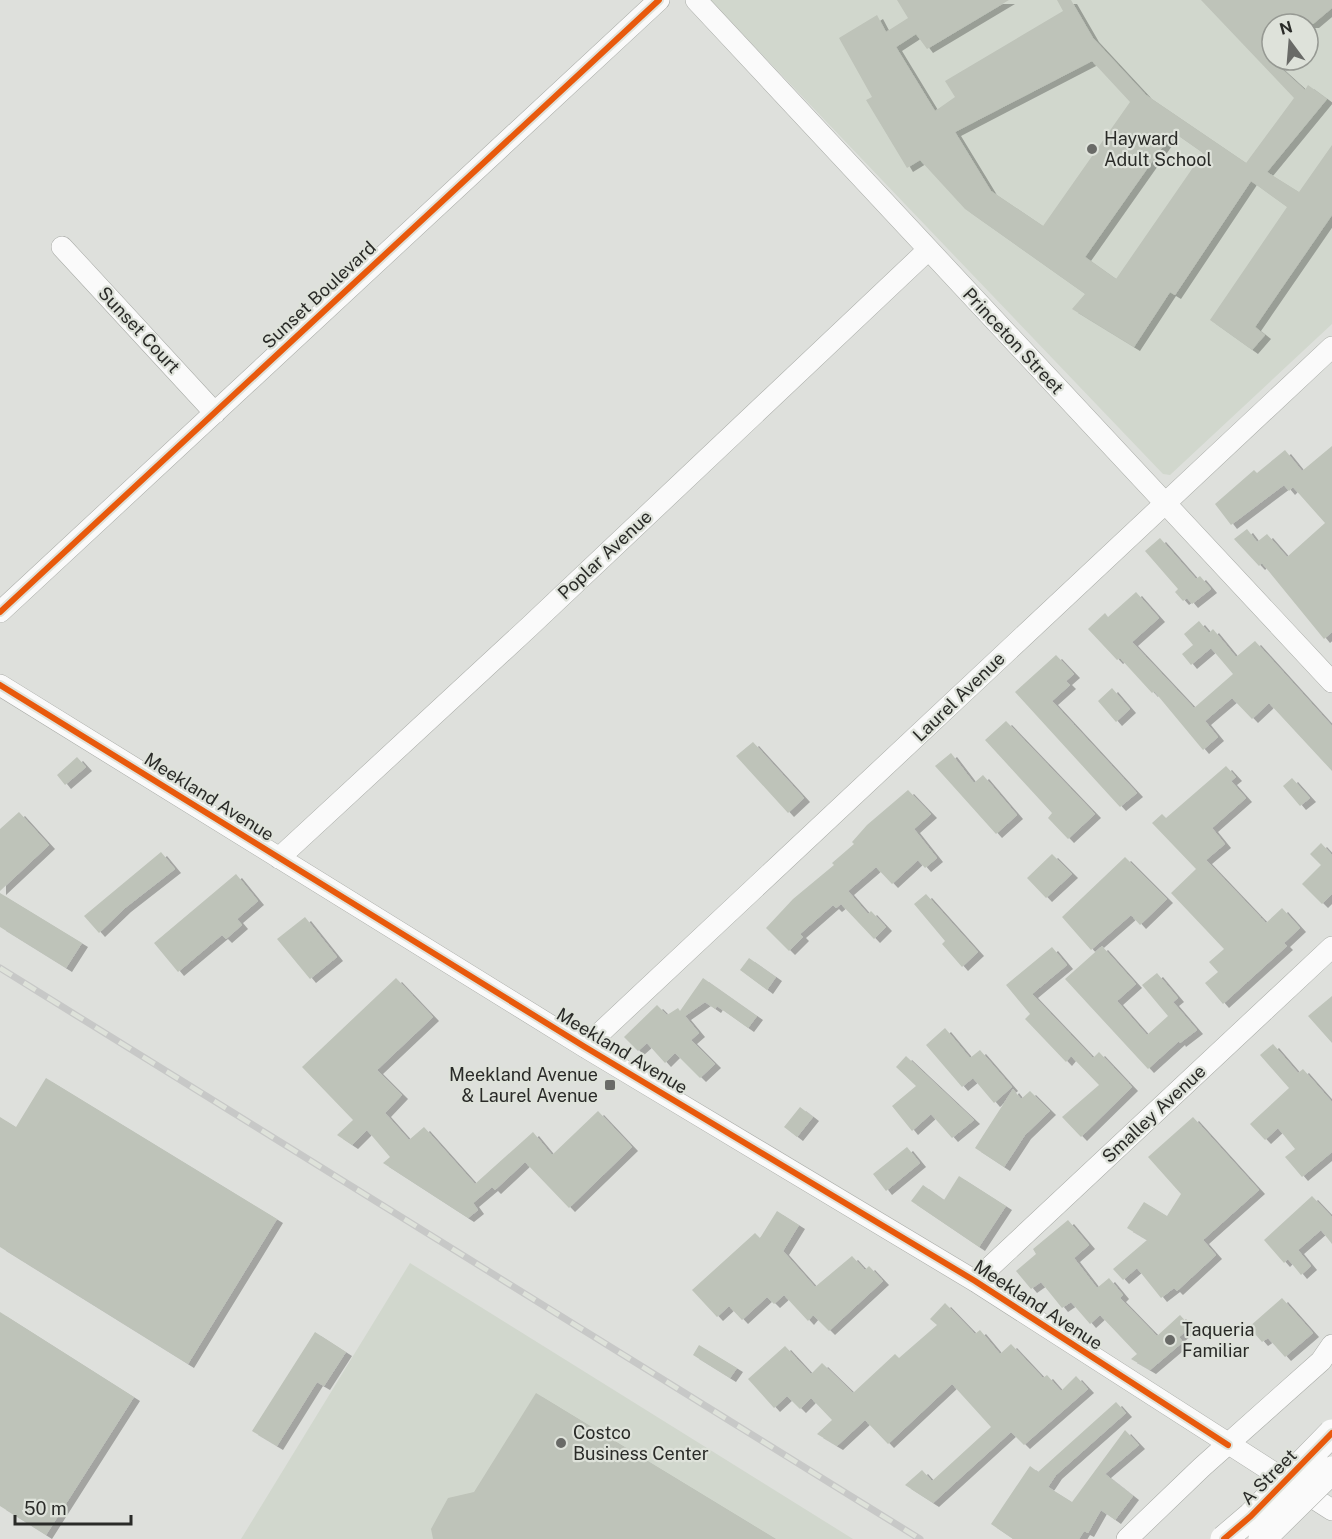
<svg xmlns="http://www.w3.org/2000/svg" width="1332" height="1539" font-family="'Public Sans',sans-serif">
<defs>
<filter id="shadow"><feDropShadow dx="6" dy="4" stdDeviation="0" flood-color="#0004"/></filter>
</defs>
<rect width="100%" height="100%" fill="#dee0dc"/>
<path fill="#d1d7cd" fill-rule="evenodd" d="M710,0h622v324l-162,151 -7,-1zM1272,24h36v36h-36z
M410,1263l443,276h-612z"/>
<path fill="#bec3b9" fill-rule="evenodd" filter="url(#shadow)" d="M897,0h112l-82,49 -11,-15 -20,13 39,64 20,-14 -10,-16 118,-70 -6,-11h14l22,38 53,57 100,68 48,-65 -93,-98h131v8l-19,16h-41v36l33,30 3,-5 19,14 -60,73 32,20 33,-47v70l-77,112 10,8 -13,15 -42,-30 77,-113 -36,-26 -76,114 -5,-3 -36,55 -62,-38 13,-15 -120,-85 -45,-49 -13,8 -41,-68 6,-3 -33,-59 38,-23 9,17 22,-14zM1092,61l38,41 -87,124 -52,-35 -36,-59zM1173,132l30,21 -87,126 -31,-22z
M1332,446v186l-8,7 -62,-76 -3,3 -25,-27 13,-10 10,13 10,-8 20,23 38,-34 -32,-36 -4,4 -5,-6 -53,40 -16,-21 39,-34 3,3 28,-23 17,21z
M1160,538l36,41 4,-3 11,13 -19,15 -5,-6 -4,3 -8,-9 3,-3 -33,-38z
M1136,592l23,26 -27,24 62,66 39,-34 -22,-26 -20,17 -9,-11 11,-9 -9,-11 15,-13 10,12 4,-4 23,28 19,-16 77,85v45l-63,-68 -17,16 -20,-21 -27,23 13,16 -15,13 -49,-59 -2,2 -32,-35 -3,2 -29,-31 17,-16 3,4z
M1056,655l18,19 -8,7 4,4 -18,16 85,92 -17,14 -105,-115z
M1112,688l18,21 -14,13 -18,-21z
M1006,721l89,93 -27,25 -20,-21 4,-5 -67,-73z
M753,742l51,56 -16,15 -52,-57z
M951,753l23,30 9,-8 34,40 -21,19 -61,-68z
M77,757l9,10 -21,18 -8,-10z
M1226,766l10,11 -5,4 15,17 -34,30 13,16 -19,16 60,63 16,-15 18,20 -16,15 3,3 -64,58 -18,-21 13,-11 -9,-10 15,-13 -53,-56 25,-24 -44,-46 10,-9 4,4z
M1292,778l18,20 -10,8 -17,-20z
M908,790l23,24 -17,15 23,29 -12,10 -7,-8 -26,24 -16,-17 -28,24 20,23 3,-3 15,16 -12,12 -33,-35 -5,4 -3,-3 -33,29 3,3 -14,14 -23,-23 27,-29 41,-34 -2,-2 22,-19 -2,-2 15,-17z
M19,812l30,33 -49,46v-62z
M1321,843l11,12v39l-10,10 -20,-20 19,-19 -11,-11z
M161,852l14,17 -50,39 -26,25 -15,-17z
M1052,854l20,20 -26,24 -19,-20z
M1125,857l42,42 -27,26 -9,-10 -40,35 -29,-33z
M236,874l22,27 -21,18 5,6 -16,14 -4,-4 -44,37 -24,-29z
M0,893l82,50 -16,25 -66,-41z
M926,894l52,58 -16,15 -20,-23 3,-3 -31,-37z
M305,917l32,40 -27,22 -33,-40z
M1102,946l34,38 -19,17 30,34 21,-19 -26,-31 15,-12 21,25 -5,4 24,28 -17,13 -1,-2 -31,28 -83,-90z
M1052,947l15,18 -35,29 61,64 6,-6 33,35 -51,50 -19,-20 37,-32 -28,-29 -5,6 -41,-43 5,-5 -24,-29z
M749,958l27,19 -9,13 -27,-20z
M396,978l37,39 -56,53 25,25 -17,18 24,27 15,-13 51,57 58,-52 19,23 46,-44 34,36 -63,61 -44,-46 -30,28 -3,-3 -19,16 5,7 -10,8 -85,-55 7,-6 -23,-27 -15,15 -15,-10 16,-15 -51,-53z
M703,978l54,38 -9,12 -31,-22 -2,3 -10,-7 -20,14 14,17 -8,7 24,24 -15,14 -25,-25 -10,10 -18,-20 -9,8 -14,-14 33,-32 10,10 11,-7 2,3z
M1332,996v47l-24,-27z
M945,1028l25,30 10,-8 32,37 -18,16 -21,-25 -11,9 -36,-42z
M1273,1044l25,29 5,-4 29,33v50l-30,25 -17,-20 10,-8 -17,-21 -13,12 -15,-16 39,-36 -29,-33z
M906,1056l68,64 -22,18 -21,-24 -19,17 -20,-25 24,-20 -20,-19z
M46,1078l231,141 -89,145 -188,-117v-130l16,10z
M1013,1089l8,10 9,-8 20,20 -25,24 -21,32 -29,-19z
M800,1107l13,10 -16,20 -13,-10z
M1193,1117l66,73 -56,50 13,15 -39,36 -3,-3 -13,10 -24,-30 -14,12 -10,-11 34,-29 -20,-12 17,-26 23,14 14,-22 -33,-37z
M907,1147l13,16 -34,28 -13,-17z
M959,1176l47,30 -27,41 -68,-46 12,-16 21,15z
M1312,1196l20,21v27l-11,-14 -23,20 13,16 -10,9 -13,-16 -4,4 -20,-23z
M777,1211l22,14 -16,26 32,36 37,-31 13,14 4,-4 14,15 -54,50 -16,-16 -5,6 -24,-26 -10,9 -7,-7 -25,23 -13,-14 -12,11 -25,-27 63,-57 5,5z
M1068,1220l21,25 -15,13 23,30 12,-10 14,17 -3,3 37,38 23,-21 11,12 -12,10 4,5 -33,28 -19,-11 6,-5 -37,-39 -10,9 -19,-22 -9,6 -21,-26 -10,7 -15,-18 20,-17 -3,-5z
M1282,1298l31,35 -28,24 -17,-19 -6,4 -13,-15z
M945,1303l30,31 5,-4 20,24 11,-10 32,34 4,-3 14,16 15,-15 12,13 -64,56 -13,-13 -78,71 -28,-18 17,-15 10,11 59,-54 -39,-43 -64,60 -23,-24 -28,26 -20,-12 15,-14 -21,-22 -11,11 -13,-13 -13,12 -26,-29 37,-33 26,28 11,-11 31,30 42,-39 4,4 38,-33 -7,-6z
M0,1312l134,85 -88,138 -46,-29z
M315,1332l31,20 -22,34 -7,-4 -40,64 -25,-15z
M699,1345l38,23 -7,10 -37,-23z
M536,1393l240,146h-343l-2,-10 17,-31 26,-6z
M1116,1402l10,11 -70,62 -8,12 24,15 53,-72 14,15 -34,29 28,22 -18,24 -14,-10 -13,23 -4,-2 -5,8h-66l-22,-15 39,-58 8,6z"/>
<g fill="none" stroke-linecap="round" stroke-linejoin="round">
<defs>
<path id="minor" d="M696,0l636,682
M62,247l153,166
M0,612l659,-612
M0,685l585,362 390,234 357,229
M279,858l250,-231 399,-377
M585,1047l747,-700
M975,1281l357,-334
M1127,1539l75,-72 119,-106 11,-16"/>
</defs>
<use href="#minor" stroke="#a9aba7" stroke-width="22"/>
<use href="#minor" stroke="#fafafa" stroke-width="21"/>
<defs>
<path id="rail" d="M0,968l920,571"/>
</defs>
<use href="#rail" stroke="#c7c8c7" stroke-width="7"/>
<use href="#rail" stroke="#dee2da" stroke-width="4.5" stroke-dasharray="14" stroke-linecap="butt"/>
<defs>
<path id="major-bridge" d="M1224,1539l27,-23 81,-83
M1262,1539l70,-69"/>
</defs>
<use href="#major-bridge" stroke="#a9aba7" stroke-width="28" stroke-linecap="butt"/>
<use href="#major-bridge" stroke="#fafafa" stroke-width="27"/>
<defs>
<path id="cycleway" d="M0,612l659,-612
M0,685l585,362 390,234 253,164
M1224,1539l27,-23 81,-83"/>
</defs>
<use href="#cycleway" stroke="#dee2da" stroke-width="10"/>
<use href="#cycleway" stroke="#e8590c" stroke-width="6"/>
</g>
<g fill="#696a67" stroke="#dee2da" stroke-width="2">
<circle cx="1092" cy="149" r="6"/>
<rect x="604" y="1079" width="12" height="12" rx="3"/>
<circle cx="1170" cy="1340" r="6"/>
<circle cx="561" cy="1443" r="6"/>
</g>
<g text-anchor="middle" stroke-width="4.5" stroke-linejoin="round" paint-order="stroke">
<g font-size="18" fill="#2a2b28" stroke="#dee2da" text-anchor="start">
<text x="1104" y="145">Hayward<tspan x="1104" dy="21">Adult School</tspan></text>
<text x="598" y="1081" text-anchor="end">Meekland Avenue<tspan x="598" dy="21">&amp; Laurel Avenue</tspan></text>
<text x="1182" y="1336">Taqueria<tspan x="1182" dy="21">Familiar</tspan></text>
<text x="573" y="1439">Costco<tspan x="573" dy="21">Business Center</tspan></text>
</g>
<g font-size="18" fill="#2a2b28" stroke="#dee2da">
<text transform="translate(319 295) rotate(-43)" y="6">Sunset Boulevard</text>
<text transform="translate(139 330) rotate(47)" y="6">Sunset Court</text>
<text transform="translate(1013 341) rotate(47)" y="6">Princeton Street</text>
<text transform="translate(605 555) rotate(-43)" y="6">Poplar Avenue</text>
<text transform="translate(959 697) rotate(-44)" y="6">Laurel Avenue</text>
<text transform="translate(209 797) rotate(32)" y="6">Meekland Avenue</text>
<text transform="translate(622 1051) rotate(31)" y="6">Meekland Avenue</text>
<text transform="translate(1154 1114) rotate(-43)" y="6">Smalley Avenue</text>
<text transform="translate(1038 1305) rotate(33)" y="6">Meekland Avenue</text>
<text transform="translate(1269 1477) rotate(-45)" y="6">A Street</text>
</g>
</g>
<g transform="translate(1290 42) rotate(344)"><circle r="28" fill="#dee2da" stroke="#969993" stroke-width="1.5"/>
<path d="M0-4.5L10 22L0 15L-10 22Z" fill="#696a67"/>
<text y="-9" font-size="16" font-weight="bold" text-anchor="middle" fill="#2a2b28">N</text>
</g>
<path d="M15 1515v9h116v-9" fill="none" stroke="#2a2b28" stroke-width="3"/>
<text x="24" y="1515" font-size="18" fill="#2a2b28" stroke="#dee2da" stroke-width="4.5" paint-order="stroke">50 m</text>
</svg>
